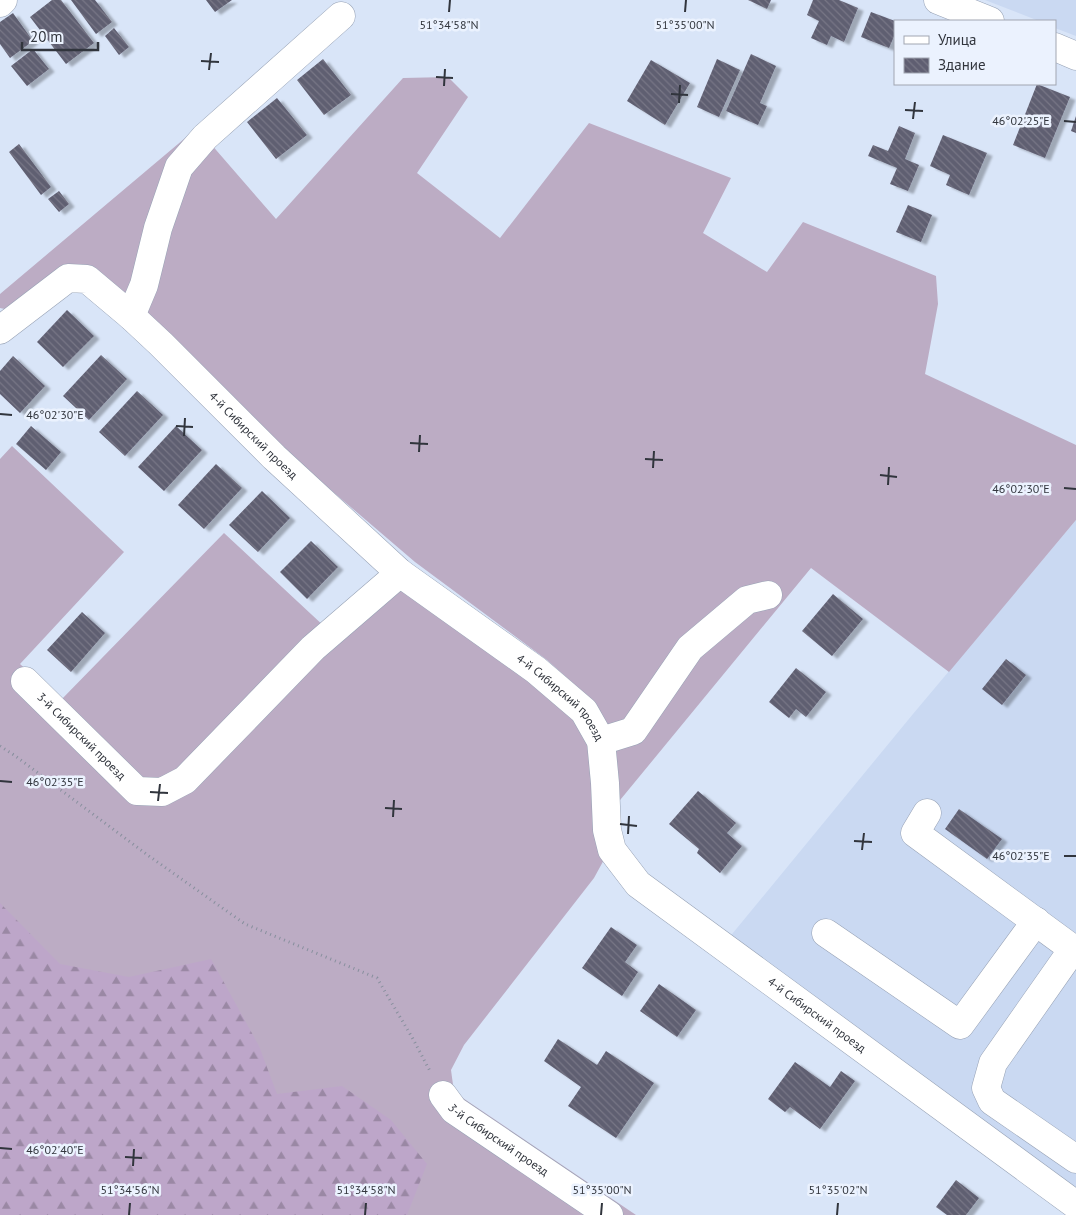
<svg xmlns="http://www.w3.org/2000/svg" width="1076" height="1215" font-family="'PT Sans',sans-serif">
<defs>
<pattern id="forest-firs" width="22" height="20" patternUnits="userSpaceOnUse" patternTransform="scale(1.25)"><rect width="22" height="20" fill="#bda6c9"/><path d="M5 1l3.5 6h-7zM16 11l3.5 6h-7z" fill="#9a88a4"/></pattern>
<pattern id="building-back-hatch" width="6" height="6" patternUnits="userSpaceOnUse" patternTransform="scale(1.25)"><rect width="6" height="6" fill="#5f5e71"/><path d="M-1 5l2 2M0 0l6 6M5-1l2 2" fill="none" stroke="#787786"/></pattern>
<filter id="shadow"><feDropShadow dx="5.5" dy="3" stdDeviation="1" flood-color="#0004"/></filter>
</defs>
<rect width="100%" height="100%" fill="#d9e5f8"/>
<path fill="#cad9f2" d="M985,0h91v36l-21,-8v-7h-16z
M1076,520v675l-348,-256 185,-225z"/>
<path fill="#bcacc4" d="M448,77l20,20 -51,76 83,65 89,-115 142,55 -28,55 64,39 36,-50 133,54 2,28 -13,70 151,71v75l-127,152 -138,-104 -195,237 -22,-103 -47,-42 -132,-98 -131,-112 -190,-177 -80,38 -14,-3v-14l197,-166 79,91 127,-141z
M12,446l112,106 -104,112 40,37 164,-168 102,95 56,-55 147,108 43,37 18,30 16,108 -12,22 -130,167 -13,25 3,22 182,123h-636v-756z"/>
<path fill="url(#forest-firs)" d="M0,903l60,61 69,13 82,-18 48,87 18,48 65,-8 49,34 36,44 -20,51h-407z"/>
<path fill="url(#building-back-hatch)" filter="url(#shadow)" d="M52,0h9l33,43 -28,21 -36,-47z
M71,0h24l17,22 -16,12z
M206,0h26l-17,12z
M748,0h23l-4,9z
M813,0h26l19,8 -14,34 -13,-6 -4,9 -16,-7 8,-17 -12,-6z
M871,12l24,9v13l-6,14 -28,-11z
M13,13l20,28 -23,17 -10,-14v-22z
M114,28l15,19 -10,8 -14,-19z
M33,49l16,20 -22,17 -16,-20z
M751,54l25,12 -16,37 7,3 -9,19 -32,-14z
M323,59l28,36 -27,20 -27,-35z
M717,59l23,11 -21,47 -22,-10z
M651,60l39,23 -25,42 -38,-24z
M1037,84l33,13 -25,61 -32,-13z
M277,98l30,37 -31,24 -29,-37z
M1076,116v17l-5,-2z
M899,126l16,7 -10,26 14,6 -11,26 -18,-7 7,-16 -29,-12 5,-11 15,6z
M943,135l44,18 -18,42 -23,-10 4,-10 -20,-9z
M19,144l32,43 -10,8 -32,-43z
M59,191l10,13 -10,8 -11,-13z
M908,205l24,10 -11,27 -25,-10z
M67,310l27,26 -31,31 -26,-25z
M101,355l26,24 -38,41 -26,-24z
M13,356l32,30 -25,27 -20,-19v-23z
M137,391l26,24 -38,41 -26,-24z
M31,426l30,26 -15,18 -30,-26z
M176,426l26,24 -38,41 -26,-24z
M216,464l26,24 -38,41 -26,-24z
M262,491l28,27 -32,34 -29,-27z
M311,541l27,26 -31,32 -27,-27z
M833,594l30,25 -31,37 -30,-25z
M82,612l23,21 -34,39 -24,-22z
M1006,659l20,16 -24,30 -20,-16z
M796,668l30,24 -20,25 -10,-8 -7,9 -20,-16z
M698,791l38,32 -9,10 15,13 -22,27 -23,-20 2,-4 -30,-25z
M959,809l43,30 -15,20 -42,-30z
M611,927l26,18 -12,17 13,10 -16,24 -40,-28z
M659,984l37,26 -19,27 -37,-26z
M558,1039l39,26 9,-14 48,32 -38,55 -48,-32 13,-19 -37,-26z
M795,1062l35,25 11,-16 14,10 -35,48 -30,-22 -5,5 -17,-13z
M956,1180l23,18 -13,17h-19l-11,-8z"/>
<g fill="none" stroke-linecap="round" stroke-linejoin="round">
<defs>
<g id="minor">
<path d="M938,0l52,21"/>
<path d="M0,3l3,-3"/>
<path d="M1055,47l21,9"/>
<path id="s1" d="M131,316l30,28 113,113 126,116 136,97 48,41 17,30 4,42 2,47 5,20 26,34 438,321"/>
<path d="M0,330l68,-52 19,1 44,37 13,-31 14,-57 21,-61 26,-30 136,-121"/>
<path id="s2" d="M25,681l112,110 25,1 23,-12 128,-132 87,-75"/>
<path d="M601,741l32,-10 57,-83 57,-48 21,-5"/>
<path d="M927,813l-12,20 158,116 -80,114 -7,25 6,13 84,58"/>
<path d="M826,933l134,92 76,-104"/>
<path id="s3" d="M443,1095l11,15 155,105"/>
</g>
</defs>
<use href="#minor" stroke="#97a2b5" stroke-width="29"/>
<path stroke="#878f9d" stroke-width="3" stroke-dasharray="1 4" stroke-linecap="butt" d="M0,746l14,9 135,101 96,68 132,54 36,61 18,34"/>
<use href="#minor" stroke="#fff" stroke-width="28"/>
</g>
<path fill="none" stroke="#31353d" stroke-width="2" d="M449,12l1,-12M685,12l1,-12M201,61l18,1M209,70l2,-17M436,77l17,1M444,86l1,-17M671,94l17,1M679,103l1,-18M905,110l18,1M913,119l2,-17M1064,121l12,1M0,414l12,1M176,426l17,1M184,436l1,-18M410,443l18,1M419,452l1,-17M645,459l18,1M653,468l1,-17M880,475l17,2M888,485l1,-18M1064,488l12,1M0,781l12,1M150,792l18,1M158,801l2,-17M385,808l17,1M393,817l1,-17M620,824l17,2M628,834l1,-18M854,841l18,1M862,850l2,-17M1064,856h12M0,1148l12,1M125,1157l17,1M133,1166l1,-17M129,1215l1,-12M365,1215l1,-12M601,1215l1,-12M837,1215l1,-12"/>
<g text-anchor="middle" stroke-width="5" stroke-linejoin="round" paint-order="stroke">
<g font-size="12" fill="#31353d" stroke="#ebf2fe">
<text dy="4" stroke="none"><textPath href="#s1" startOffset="171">4-й Сибирский проезд</textPath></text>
<text dy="4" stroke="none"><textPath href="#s1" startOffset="576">4-й Сибирский проезд</textPath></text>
<text dy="4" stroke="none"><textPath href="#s2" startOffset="79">3-й Сибирский проезд</textPath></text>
<text dy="4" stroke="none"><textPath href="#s1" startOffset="1011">4-й Сибирский проезд</textPath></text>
<text dy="4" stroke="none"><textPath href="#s3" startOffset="72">3-й Сибирский проезд</textPath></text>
</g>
</g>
<g font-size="12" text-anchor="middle" fill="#31353d" stroke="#ebf2fe" stroke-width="5" stroke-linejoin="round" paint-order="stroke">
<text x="449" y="29">51°34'58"N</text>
<text x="685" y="29">51°35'00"N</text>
<text x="1021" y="125">46°02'25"E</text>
<text x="55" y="419">46°02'30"E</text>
<text x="1021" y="493">46°02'30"E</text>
<text x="55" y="786">46°02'35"E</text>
<text x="1021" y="860">46°02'35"E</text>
<text x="55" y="1154">46°02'40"E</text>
<text x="130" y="1194">51°34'56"N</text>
<text x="366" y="1194">51°34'58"N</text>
<text x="602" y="1194">51°35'00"N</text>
<text x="838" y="1194">51°35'02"N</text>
</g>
<rect x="894" y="20" width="162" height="65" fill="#ebf2fe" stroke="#a1a6b1"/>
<rect x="904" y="36" width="25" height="8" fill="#ffffff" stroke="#a1a6b1"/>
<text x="938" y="45" font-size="15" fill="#31353d">Улица</text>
<rect x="904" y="58" width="25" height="15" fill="url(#building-back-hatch)" stroke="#a1a6b1"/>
<text x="938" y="70" font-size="15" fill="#31353d">Здание</text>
<path d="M22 42v8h76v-8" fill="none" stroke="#31353d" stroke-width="2.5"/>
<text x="30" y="42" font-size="15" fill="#31353d" stroke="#ebf2fe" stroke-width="4" paint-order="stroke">20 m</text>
</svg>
